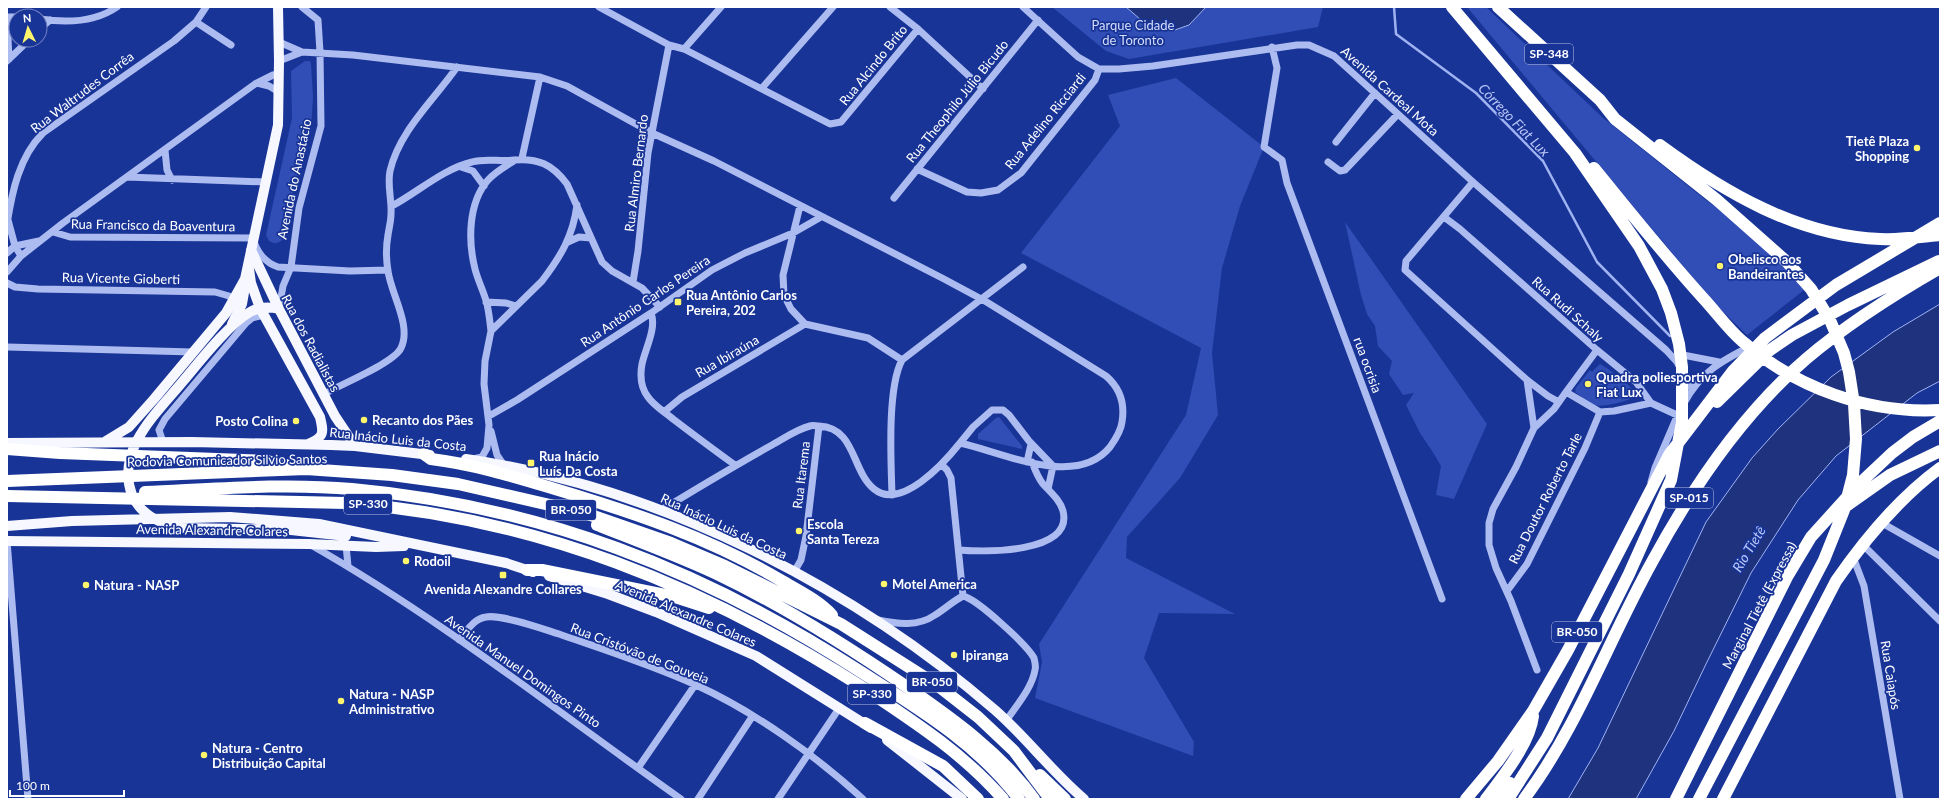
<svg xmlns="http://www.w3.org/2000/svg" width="1947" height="806" font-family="Lato,sans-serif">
<rect width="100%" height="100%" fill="#193497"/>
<path fill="#304eb6" d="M1052,7h271l-5,20 -189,32 -23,-8z
M1467,7h19l116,110 105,84c36,21 70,57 97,89l-57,45 -33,-32z
M305,61h5l1,3 2,33 -2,32 -5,21 -15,50 -8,39c-4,5 -9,5 -14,2l-3,-6 26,-117 -1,-47z
M1176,78l88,69 -24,59 -18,62 -10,85 6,62 -38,63 -53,59 -1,21 109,56 -76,-1 -15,45 50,84 -1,14 -158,-58 7,-36 -3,-18 147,-229 15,-67 -180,-95 99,-127 -12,-31z
M1345,222l142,202 -33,75 -18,-4 5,-29 -7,-12 -14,-21 -14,-28 8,-12 -11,2 -14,-21 3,-13 -14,-15 -3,-20 -8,-12 -6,-19z
M1600,364c8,4 35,24 37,32 -9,5 -34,12 -44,9 -6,-3 -12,-9 -18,-13l1,-2 -1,-1 15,-19 2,2z
M999,417l23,29v3l-44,-10v-5l18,-16z"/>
<path fill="#1e327e" stroke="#9fb3f3" d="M1126,7h80l-17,18 -17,6 -24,-5z
M1940,304v77l-23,12 -81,63 -38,44 -47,73 -45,91 -32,67 -38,68h-68l30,-51 108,-226 46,-64 26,-29 53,-52 62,-45z"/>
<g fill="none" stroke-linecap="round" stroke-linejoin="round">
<path stroke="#9fb3f3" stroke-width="2.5" d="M1394,7l2,27 80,59 67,68 54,101 73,74"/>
<path stroke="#adbcf0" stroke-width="7" d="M599,7l70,38 15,4 146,75 11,-2 77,-93
M890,7l28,22 65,60
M1023,7l55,50 21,12h20l34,-3 144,-21h12l25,11 139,126 193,168 11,12 15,27
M7,17l2,42
M7,17h9
M40,19c26,4 54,4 77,-12
M196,22l35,23
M40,29l10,-9
M279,42l23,10 51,3 187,22 27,9 85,47 62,28 230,118 41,22 121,75c14,12 19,28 16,46 -1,9 -7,18 -12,25 -34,42 -108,5 -150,-4 -16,20 -59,68 -86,46 -23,-19 -18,-61 -55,-63 -3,0 -7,-1 -9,0 -13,3 -27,13 -38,19 -38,21 -74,43 -111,65
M1272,47l5,21 -13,79 18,13 5,23 155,416
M684,49l37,-42
M7,61l22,-21
M279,61l23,-9
M257,83l12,3 10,6
M762,88l71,-81
M1336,142l39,-49
M165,150l2,20 5,10
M522,158l18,-81
M1328,162l12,9 5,-1 53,-56
M461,167l12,4 11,15
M917,169l50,23 14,1 17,-3 23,-17 74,-93 4,-11
M127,177l138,5
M1473,182l-67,79 -1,9 122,110 21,16 11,6
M894,198l144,-178
M392,206c26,-14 51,-37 80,-44 14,-4 28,0 42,-2 24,-2 38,4 53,24l35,78 10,9 30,17 18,19
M800,206l-17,69 1,20 7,14 14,15 63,14 34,22
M1444,217l16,12 137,121 39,32 15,21 26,12
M8,220l7,26 6,10
M7,224c5,-32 12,-67 36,-91l131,-92 22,-19 10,-15
M53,232l17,5 183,1c3,13 12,25 25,29l72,4 38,-1
M568,242l11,-5 12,1
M7,253l8,-7 24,-5
M7,272l14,-16 42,-33 192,-139 18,-9 6,-1
M633,282l5,-31 10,-98 21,-108
M7,283l8,4 23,2 177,3 14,4 5,5
M486,302l20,1 10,3
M279,309l4,-23 8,-19 8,-59 22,-82 -1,-74 -2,-32 -16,-13
M651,313c6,15 -6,36 -9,51 -2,11 -1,24 6,33 6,9 17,15 25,22 21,16 41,31 62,46
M491,331c-1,-9 -2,-18 -4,-27 -3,-12 -9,-23 -12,-35 -7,-28 -7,-66 13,-89 7,-8 18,-14 27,-20
M7,347l186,5
M1678,354l41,8
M1527,380l7,48
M1566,392l31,-42
M324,394c17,-10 70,-31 77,-46 11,-22 -10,-54 -13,-77 -2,-12 -2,-25 0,-36 1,-7 3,-14 3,-21 1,-14 -4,-29 -1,-43 9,-40 44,-71 67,-104
M1684,403c17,-31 37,-42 67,-57
M664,412l18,-15 123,-73
M489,416l28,-16 134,-87 61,-43 33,-17 48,-20 28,-16
M491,431l6,24 8,12
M163,442l-4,-12 6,-11 81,-96 6,-5 12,-3
M960,443l13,-16 19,-17h11l6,5 20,26 24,25 -5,23
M473,459l9,-2 5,-9 2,-23 -5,-41 1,-23 6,-30 51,-50c19,-25 31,-45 35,-76
M1027,462l4,-18
M942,465l5,5 4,8 12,118
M1651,482l4,-14 24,-56
M892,495c-1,-34 -5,-107 10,-135l121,-93
M1882,523l58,33
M7,541l21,258
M311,545c130,74 248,168 370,254
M346,545l2,21
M1863,545l77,76
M959,550c24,2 115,4 104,-39 -3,-11 -12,-18 -20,-27 -5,-6 -8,-14 -11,-22
M1853,557l11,29 36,213
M794,572l7,-12 5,-24 13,-110
M1507,591l20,-27 58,-116 15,-36
M878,620c19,4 40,7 57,-5 10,-6 18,-14 28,-19 14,3 64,49 71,62 1,4 2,9 1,12 -3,18 -19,36 -29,51
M459,640c8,-9 14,-21 27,-23 15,-3 57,12 73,17 46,16 93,31 137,51 59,27 119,70 167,114
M1537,670l-26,-69 -15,-33 -7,-23v-22l4,-14 23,-42 18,-39 20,-19 12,-17 34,20 14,-1 37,-8
M638,768l57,-83
M698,799l54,-82
M778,799l62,-92"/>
<path stroke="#f6f7ff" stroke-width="10" d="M251,250l28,59 56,107 20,30
M249,269l2,14 9,25 60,109c4,17 4,20 -12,27
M279,309c-11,-3 -20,-2 -29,3 -21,12 -50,49 -66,68 -26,32 -69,69 -52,115 9,20 27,28 48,33l111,2 55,6
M232,324l10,-20 3,-17
M106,441l23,-14 25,-28 72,-86 19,-34 33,-154 1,-64 -1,-54
M7,443l185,-1 139,3 24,1 75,9
M466,459c192,28 383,125 529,251 32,28 57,62 89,89
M7,526l65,-5 158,-4 89,7 187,39 27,9
M7,541l302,3 67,3 28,-1
M549,576l59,18 48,18 100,44 115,72
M887,740l75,59"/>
<path stroke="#fff" stroke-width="12" d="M1452,7l123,146 64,93 23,43 9,24 8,31 3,23v55l-11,58 -42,94 -82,164 -39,61
M1498,7l102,93 15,19 102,81 70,62 24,27 19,31 14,33 5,19 5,32 2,35 -3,36 -9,35 -20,50 -125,239
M1660,145c64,47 138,91 220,94 20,1 40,-2 60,-4
M1594,168c36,44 71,88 109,130 13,14 25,31 39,43 54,47 126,73 198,69
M1717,402l53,-52 22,-15 56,-30 91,-44
M7,449l53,4 207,8 24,5
M424,454l7,5c42,5 84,18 124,30 80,24 155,49 227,92 17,10 36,19 50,34
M7,481l299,-12 86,6 66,9 127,29 86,30 54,23 116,58 96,61 41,32 36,34 36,48
M145,492c69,-3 138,-9 207,-3 188,17 349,80 506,181 58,37 119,73 161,129
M7,496l339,7c189,14 358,83 516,184 51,34 101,66 141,112
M1842,509l48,-34 50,-24
M597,525c39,15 79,30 118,48 67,32 131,72 192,114 46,32 94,66 127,112
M527,570h15l133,27 34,11
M865,723l78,43 35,33
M1040,775l25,24
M1466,799l32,-38 35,-50 35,-61 101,-195 64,-84 32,-33 71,-53 104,-62
M1486,799c16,-21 44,-56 47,-83
M1497,799l13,-16
M1524,799c54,-72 84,-158 128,-237 40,-74 89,-147 154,-203 41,-35 87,-64 134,-91
M1676,799l111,-222 24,-40 47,-52 34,-32 21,-16 27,-16
M1723,799l113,-218c29,-42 63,-83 104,-113"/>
</g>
<g fill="#fff66c" stroke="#193497" stroke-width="1.5">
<circle cx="1917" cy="148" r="4"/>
<circle cx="1720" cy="266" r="4"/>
<rect x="674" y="298" width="8" height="8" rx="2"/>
<circle cx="1588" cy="384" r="4"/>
<circle cx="364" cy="420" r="4"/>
<circle cx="296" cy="421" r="4"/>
<rect x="527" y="459" width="8" height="8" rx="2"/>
<circle cx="799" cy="531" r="4"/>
<circle cx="406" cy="561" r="4"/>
<rect x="499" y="571" width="8" height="8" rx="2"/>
<circle cx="884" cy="584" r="4"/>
<circle cx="86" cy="585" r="4"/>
<circle cx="954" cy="655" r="4"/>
<circle cx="341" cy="701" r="4"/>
<circle cx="204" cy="755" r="4"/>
</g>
<g text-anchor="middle" stroke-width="3.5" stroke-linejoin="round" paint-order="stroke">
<g fill="#193497" stroke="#bac2e0" stroke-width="1">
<rect x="1525" y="44" width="48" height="20" rx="3"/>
<rect x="1665" y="488" width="48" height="20" rx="3"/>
<rect x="344" y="494" width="48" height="20" rx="3"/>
<rect x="546" y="500" width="50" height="20" rx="3"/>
<rect x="1552" y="622" width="50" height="20" rx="3"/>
<rect x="907" y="672" width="50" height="20" rx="3"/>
<rect x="848" y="684" width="48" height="20" rx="3"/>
</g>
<g font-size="12" font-weight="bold" fill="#fff">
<text x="1549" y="58">SP-348</text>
<text x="1689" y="502">SP-015</text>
<text x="368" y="508">SP-330</text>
<text x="571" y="514">BR-050</text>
<text x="1577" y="636">BR-050</text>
<text x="932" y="686">BR-050</text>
<text x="872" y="698">SP-330</text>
</g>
<g font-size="13" fill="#d4ddfb" stroke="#193497">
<text x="1133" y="30">Parque Cidade<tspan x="1133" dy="15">de Toronto</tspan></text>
</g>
<g font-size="13" fill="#fff" stroke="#193497">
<text transform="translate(873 65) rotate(-51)" y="5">Rua Alcindo Brito</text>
<text transform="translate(1390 91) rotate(42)" y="5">Avenida Cardeal Mota</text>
<text transform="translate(82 92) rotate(-37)" y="5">Rua Waltrudes Corrêa</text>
<text transform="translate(957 101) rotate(-51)" y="5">Rua Theophilo Júlio Bicudo</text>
<text transform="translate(1045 121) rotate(-51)" y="5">Rua Adelino Ricciardi</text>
<text transform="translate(636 173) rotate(-83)" y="5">Rua Almiro Bernardo</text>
<text transform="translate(294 179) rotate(-78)" y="5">Avenida do Anastácio</text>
<text transform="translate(153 225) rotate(1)" y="5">Rua Francisco da Boaventura</text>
<text transform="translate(121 278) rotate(1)" y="5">Rua Vicente Gioberti</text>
<text transform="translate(645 301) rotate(-34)" y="5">Rua Antônio Carlos Pereira</text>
<text transform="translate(1568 309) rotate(42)" y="5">Rua Rudi Schaly</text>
<text transform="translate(311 343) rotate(62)" y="5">Rua dos Radialistas</text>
<text transform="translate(727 356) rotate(-30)" y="5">Rua Ibiraúna</text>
<text transform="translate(1368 365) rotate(70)" y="5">rua ocrisia</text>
<text transform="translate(398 439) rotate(6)" y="5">Rua Inácio Luis da Costa</text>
<text transform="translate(227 460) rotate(-1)" y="5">Rodovia Comunicador Silvio Santos</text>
<text transform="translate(801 475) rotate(-83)" y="5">Rua Itarema</text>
<text transform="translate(1545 498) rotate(-63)" y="5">Rua Doutor Roberto Tarle</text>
<text transform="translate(724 526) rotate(25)" y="5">Rua Inácio Luis da Costa</text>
<text transform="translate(212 530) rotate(1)" y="5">Avenida Alexandre Colares</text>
<text transform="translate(1759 605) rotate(-62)" y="5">Marginal Tietê (Expressa)</text>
<text transform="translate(686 613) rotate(23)" y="5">Avenida Alexandre Colares</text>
<text transform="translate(640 653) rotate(21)" y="5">Rua Cristóvão de Gouveia</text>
<text transform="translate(523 671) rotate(35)" y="5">Avenida Manuel Domingos Pinto</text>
<text transform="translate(1891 675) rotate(81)" y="5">Rua Caiapós</text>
</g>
<g font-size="13" font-weight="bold" fill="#fff" stroke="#193497" text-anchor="start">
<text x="1909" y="146" text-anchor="end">Tietê Plaza<tspan x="1909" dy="15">Shopping</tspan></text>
<text x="1728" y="264">Obelisco aos<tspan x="1728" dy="15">Bandeirantes</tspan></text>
<text x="686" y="300">Rua Antônio Carlos<tspan x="686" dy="15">Pereira, 202</tspan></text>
<text x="1596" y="382">Quadra poliesportiva<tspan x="1596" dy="15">Fiat Lux</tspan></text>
<text x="372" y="425">Recanto dos Pães</text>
<text x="288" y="426" text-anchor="end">Posto Colina</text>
<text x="539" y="461">Rua Inácio<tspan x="539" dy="15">Luís Da Costa</tspan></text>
<text x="807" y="529">Escola<tspan x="807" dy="15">Santa Tereza</tspan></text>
<text x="414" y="566">Rodoil</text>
<text x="892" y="589">Motel America</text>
<text x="94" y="590">Natura - NASP</text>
<text x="503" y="594" text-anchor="middle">Avenida Alexandre Collares</text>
<text x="962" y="660">Ipiranga</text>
<text x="349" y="699">Natura - NASP<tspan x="349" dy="15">Administrativo</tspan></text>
<text x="212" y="753">Natura - Centro<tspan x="212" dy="15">Distribuição Capital</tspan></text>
</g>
<g font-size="14" font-style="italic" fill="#b9c7f7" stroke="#193497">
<text transform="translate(1514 120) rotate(46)" y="5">Córrego Fiat Lux</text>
<text transform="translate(1749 549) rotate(-59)" y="5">Rio Tietê</text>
</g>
</g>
<rect width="1947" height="806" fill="none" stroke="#ffffff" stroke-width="16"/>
<g transform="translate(28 28) rotate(355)"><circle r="19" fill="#193497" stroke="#7585c1"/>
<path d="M0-3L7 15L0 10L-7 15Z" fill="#fff66c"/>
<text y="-6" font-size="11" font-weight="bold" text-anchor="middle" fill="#ffffff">N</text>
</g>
<path d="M10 790v6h114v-6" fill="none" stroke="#ffffff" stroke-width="2"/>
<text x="16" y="790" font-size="12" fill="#ffffff" stroke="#193497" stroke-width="3" paint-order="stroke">100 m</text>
</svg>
